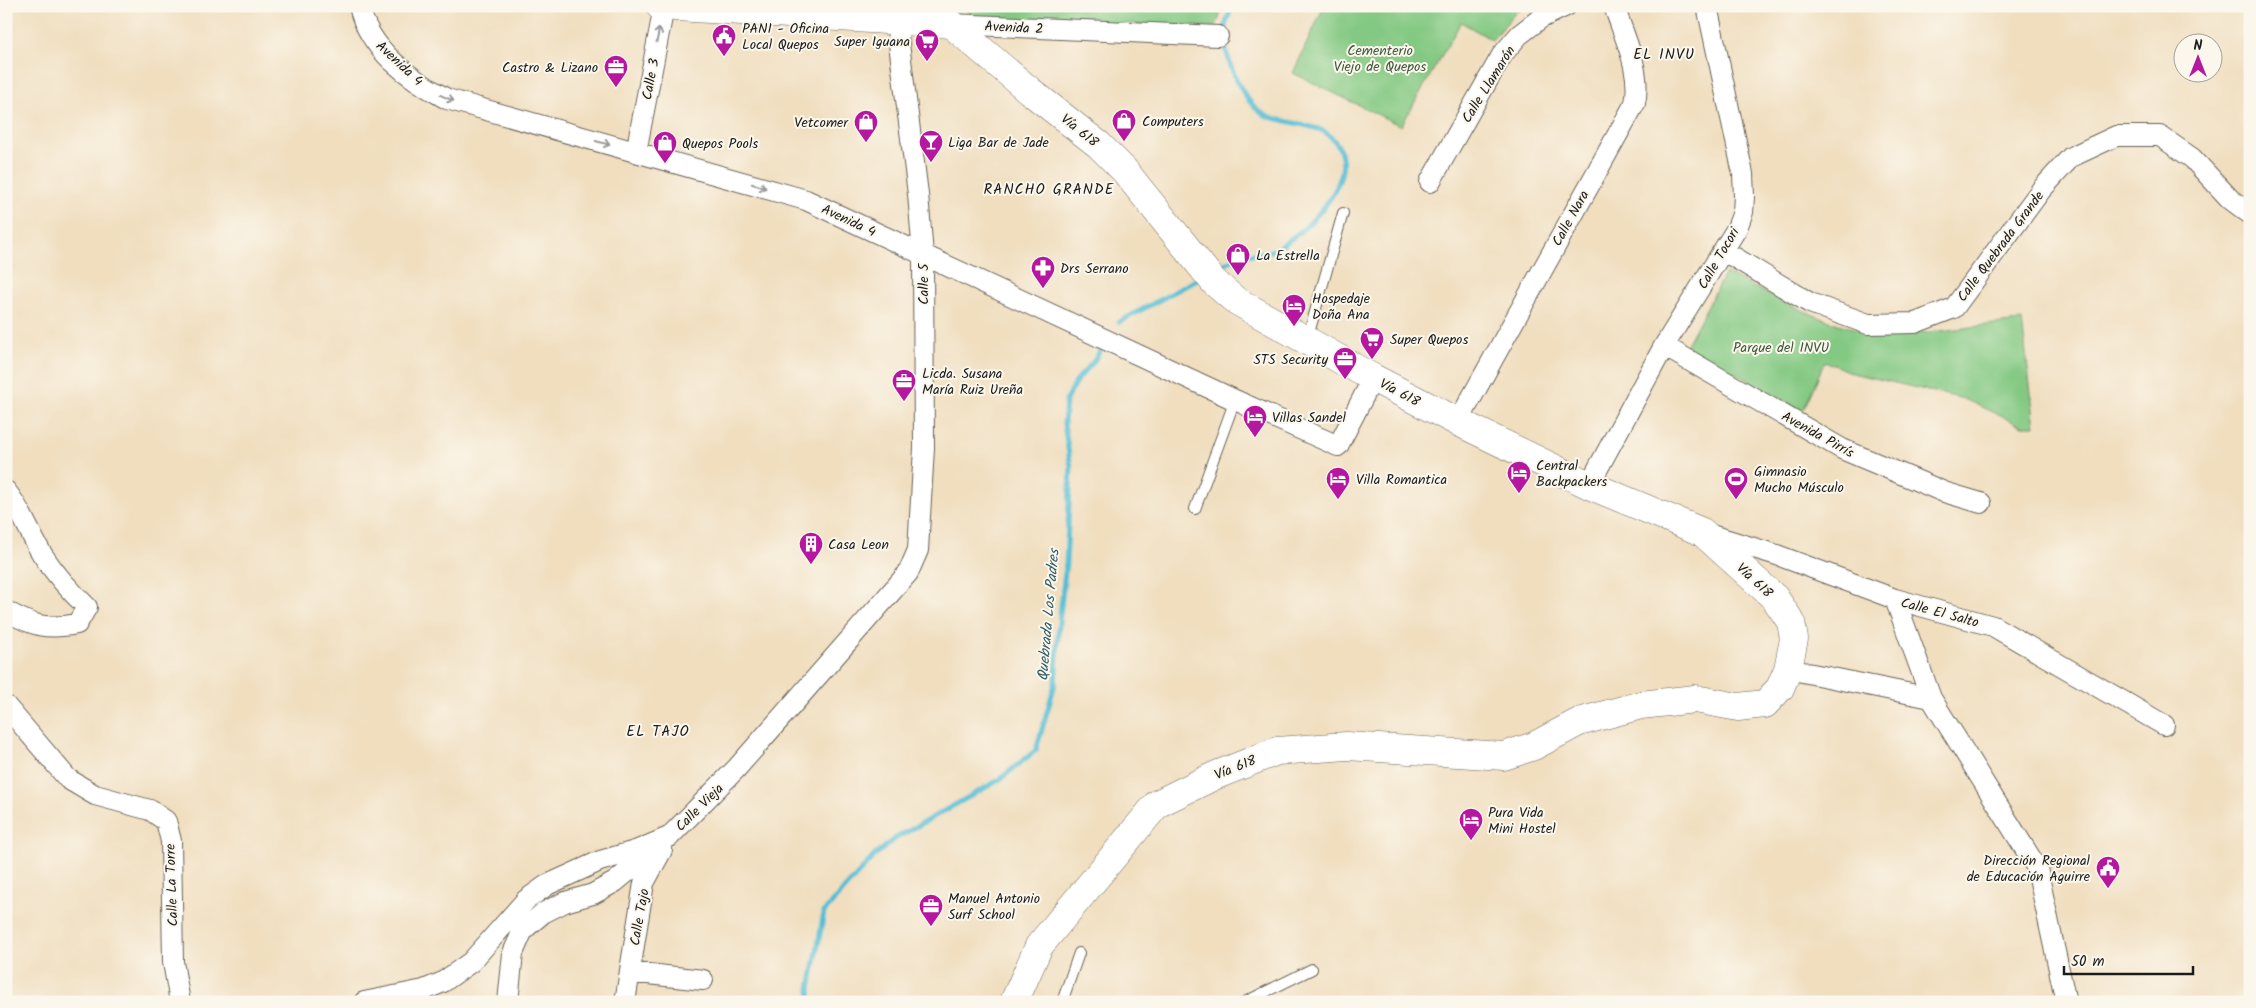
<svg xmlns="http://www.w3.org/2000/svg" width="2256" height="1008" font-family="Kalam,sans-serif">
<rect width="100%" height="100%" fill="#fbf7ec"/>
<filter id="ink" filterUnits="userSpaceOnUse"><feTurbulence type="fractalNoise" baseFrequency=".02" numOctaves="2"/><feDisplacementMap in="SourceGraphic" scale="10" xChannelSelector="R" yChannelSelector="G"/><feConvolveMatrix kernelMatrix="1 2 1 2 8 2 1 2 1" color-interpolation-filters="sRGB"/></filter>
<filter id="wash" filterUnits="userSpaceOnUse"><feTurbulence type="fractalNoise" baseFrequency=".0096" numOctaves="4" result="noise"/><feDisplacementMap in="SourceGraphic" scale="20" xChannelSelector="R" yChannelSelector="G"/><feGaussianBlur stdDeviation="1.12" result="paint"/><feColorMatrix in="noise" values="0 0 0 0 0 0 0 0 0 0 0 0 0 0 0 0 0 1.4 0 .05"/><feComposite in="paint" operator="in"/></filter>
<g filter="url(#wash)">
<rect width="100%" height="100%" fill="#f0debf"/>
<path fill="#84c983" stroke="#507250" d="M969,6h254l-7,21 -248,-9z
M1324,6h200l-8,6 -24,28 -31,-18 -60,104 -108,-53z
M1725,273c45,21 103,55 152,59 48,5 97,-7 145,-11l13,105h-13l-58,-27 -112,-26 -27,-12 -22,50 -117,-65z"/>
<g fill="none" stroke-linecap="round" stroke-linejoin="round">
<path stroke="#57bed4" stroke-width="5" d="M1224,264c7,-3 14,-7 21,-9 11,-2 23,-1 33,-7 33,-20 95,-81 47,-116 -10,-7 -43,-10 -58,-16 -24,-11 -46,-62 -42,-88 1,-7 5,-15 7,-22
M1119,322l81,-44
M811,1002l-1,-13 14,-77 50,-56 22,-18 103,-58 37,-30 19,-66 4,-61 7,-60 5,-96 -7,-43 2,-24 11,-20 17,-19 10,-17"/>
</g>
</g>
<g filter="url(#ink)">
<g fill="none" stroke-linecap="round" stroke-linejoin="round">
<defs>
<path id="lane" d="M1307,340l36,-127
M1195,509l40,-109
M1062,1002l17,-49
M1245,1002l67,-33"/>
<path id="street" d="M359,6c10,44 51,73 88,93l359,101 429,200 103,46 35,-68
M951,24l267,12
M636,152l28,-145
M1430,182l72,-127 17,-20 22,-17 25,-12
M1724,251l86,52 58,21 47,-1 39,-15 87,-118 30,-33 45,-21h44l32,22 38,41 20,15
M1664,346l178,103 102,43 37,11
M1458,422l177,-319c7,-32 -11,-66 -21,-97
M1589,485l75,-139 73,-118 6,-16 1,-15 -1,-23 -36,-168
M6,491c16,19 23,42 36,63 13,20 28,37 45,53l-10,17c-30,6 -44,2 -71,-13
M1708,534l69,21 118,44 98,27 171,99
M1895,599l36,99
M1788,669l143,29 106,170 29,134
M6,706l62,73 27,16 55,15 16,11 5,20 2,121 7,40
M630,972l73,8
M364,1002l60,-12 19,-8 28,-20 55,-62 21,-15 53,-24 38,-11 31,-13 67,-68 172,-196 10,-23 6,-102 -1,-193 -5,-61 -22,-174
M508,1002l5,-49 10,-23 20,-17 22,-11 28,-8 22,-12 41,-34
M625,1002l19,-119 18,-33"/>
<path id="secondary" d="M660,6l291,18
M951,24l79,67 69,54 25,25 90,112 21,18 138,78 85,44 131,63 113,47 73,66 16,24 3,17 -6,30 -8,19 -15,16 -27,3 -43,-8 -54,6 -62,17 -45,24 -30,10 -157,-10 -70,5 -63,25 -57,28 -118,142 -25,56"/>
</defs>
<use href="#lane" stroke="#666055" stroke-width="12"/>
<use href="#street" stroke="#666055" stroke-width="22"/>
<use href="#secondary" stroke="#666055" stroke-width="29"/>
<use href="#lane" stroke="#fff" stroke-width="10"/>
<use href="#street" stroke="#fff" stroke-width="20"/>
<use href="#secondary" stroke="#fff" stroke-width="28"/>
</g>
<defs><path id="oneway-shaft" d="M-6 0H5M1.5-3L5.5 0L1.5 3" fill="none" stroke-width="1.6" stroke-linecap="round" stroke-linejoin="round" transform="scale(1.25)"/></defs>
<g stroke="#999">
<use href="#oneway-shaft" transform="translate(658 35) rotate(-79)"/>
<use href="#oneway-shaft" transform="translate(447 98) rotate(24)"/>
<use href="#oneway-shaft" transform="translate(603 143) rotate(15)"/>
<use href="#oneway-shaft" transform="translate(759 186) rotate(17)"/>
</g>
</g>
<defs>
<symbol id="civic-pin" viewBox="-11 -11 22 30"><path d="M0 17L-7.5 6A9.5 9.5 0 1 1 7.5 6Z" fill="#b5179e" stroke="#fbf7ec"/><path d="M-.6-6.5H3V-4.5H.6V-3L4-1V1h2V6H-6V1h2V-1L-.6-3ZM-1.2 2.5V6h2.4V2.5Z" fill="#fff"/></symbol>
<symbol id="supermarket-pin" viewBox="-11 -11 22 30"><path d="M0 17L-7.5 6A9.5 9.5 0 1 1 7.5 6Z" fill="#b5179e" stroke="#fbf7ec"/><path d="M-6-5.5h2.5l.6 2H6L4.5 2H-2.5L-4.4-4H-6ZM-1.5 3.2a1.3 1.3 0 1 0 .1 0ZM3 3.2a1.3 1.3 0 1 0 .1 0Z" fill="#fff"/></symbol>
<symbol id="office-pin" viewBox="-11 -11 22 30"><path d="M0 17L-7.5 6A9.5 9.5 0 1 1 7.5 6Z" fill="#b5179e" stroke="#fbf7ec"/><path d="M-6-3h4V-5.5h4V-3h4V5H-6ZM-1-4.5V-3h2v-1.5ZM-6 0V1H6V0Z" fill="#fff"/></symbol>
<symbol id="shop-pin" viewBox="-11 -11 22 30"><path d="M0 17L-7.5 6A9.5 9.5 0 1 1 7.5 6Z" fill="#b5179e" stroke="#fbf7ec"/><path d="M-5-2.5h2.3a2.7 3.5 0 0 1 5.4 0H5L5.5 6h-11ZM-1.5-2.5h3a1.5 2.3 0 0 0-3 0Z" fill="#fff"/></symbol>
<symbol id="bar-pin" viewBox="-11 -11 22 30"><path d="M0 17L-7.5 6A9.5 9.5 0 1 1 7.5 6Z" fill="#b5179e" stroke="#fbf7ec"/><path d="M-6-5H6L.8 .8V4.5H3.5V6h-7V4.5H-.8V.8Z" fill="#fff"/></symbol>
<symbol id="pharmacy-pin" viewBox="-11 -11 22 30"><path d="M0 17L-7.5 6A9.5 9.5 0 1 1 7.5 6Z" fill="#b5179e" stroke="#fbf7ec"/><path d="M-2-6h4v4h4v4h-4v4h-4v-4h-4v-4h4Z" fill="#fff"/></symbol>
<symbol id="hotel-pin" viewBox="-11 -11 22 30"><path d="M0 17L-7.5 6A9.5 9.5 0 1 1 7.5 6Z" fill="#b5179e" stroke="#fbf7ec"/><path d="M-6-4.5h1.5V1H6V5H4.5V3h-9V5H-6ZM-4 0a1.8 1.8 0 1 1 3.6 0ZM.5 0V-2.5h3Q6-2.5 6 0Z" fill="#fff"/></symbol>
<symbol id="stadium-pin" viewBox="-11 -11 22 30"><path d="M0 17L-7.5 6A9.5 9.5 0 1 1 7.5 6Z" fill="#b5179e" stroke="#fbf7ec"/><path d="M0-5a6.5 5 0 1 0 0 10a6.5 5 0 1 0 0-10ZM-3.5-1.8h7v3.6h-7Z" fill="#fff"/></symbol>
<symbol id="building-pin" viewBox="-11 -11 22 30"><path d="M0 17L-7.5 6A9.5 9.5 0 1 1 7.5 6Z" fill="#b5179e" stroke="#fbf7ec"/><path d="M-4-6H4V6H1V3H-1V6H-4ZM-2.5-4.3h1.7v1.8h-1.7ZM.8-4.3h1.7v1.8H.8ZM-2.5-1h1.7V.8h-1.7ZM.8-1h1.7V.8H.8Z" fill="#fff"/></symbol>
</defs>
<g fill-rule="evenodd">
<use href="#civic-pin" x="710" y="22" width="28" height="38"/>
<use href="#supermarket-pin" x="913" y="27" width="28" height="38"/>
<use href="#office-pin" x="602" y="53" width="28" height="38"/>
<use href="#shop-pin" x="1110" y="107" width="28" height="38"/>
<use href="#shop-pin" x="852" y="108" width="28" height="38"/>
<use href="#bar-pin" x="917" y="128" width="28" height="38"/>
<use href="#shop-pin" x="651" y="129" width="28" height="38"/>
<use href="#shop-pin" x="1224" y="241" width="28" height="38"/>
<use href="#pharmacy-pin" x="1029" y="254" width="28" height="38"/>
<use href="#hotel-pin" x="1280" y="292" width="28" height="38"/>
<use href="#supermarket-pin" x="1358" y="325" width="28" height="38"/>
<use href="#office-pin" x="1331" y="345" width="28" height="38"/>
<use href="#office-pin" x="890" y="367" width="28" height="38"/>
<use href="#hotel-pin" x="1241" y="403" width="28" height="38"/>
<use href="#hotel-pin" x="1505" y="459" width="28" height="38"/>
<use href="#hotel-pin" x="1324" y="465" width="28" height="38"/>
<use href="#stadium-pin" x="1722" y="465" width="28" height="38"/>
<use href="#building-pin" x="797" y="530" width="28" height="38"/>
<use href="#hotel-pin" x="1457" y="806" width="28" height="38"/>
<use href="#civic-pin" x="2094" y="854" width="28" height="38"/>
<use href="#office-pin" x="917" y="892" width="28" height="38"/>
</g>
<g text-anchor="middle" stroke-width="4" stroke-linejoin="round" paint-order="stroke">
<g font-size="14" fill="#1c1c1c" stroke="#fbf7ec">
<text transform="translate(1014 27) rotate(3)" y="5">Avenida 2</text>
<text transform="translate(400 63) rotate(43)" y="5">Avenida 4</text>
<text transform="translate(650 79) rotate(-79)" y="5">Calle 3</text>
<text transform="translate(1488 84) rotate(-58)" y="5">Calle Llamarón</text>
<text transform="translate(1080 130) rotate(39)" y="5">Vía 618</text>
<text transform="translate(1570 218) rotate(-61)" y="5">Calle Nara</text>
<text transform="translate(849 220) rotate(25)" y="5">Avenida 4</text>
<text transform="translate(2000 246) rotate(-53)" y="5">Calle Quebrada Grande</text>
<text transform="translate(1718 258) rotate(-60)" y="5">Calle Tocori</text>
<text transform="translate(923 284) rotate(-90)" y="5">Calle 5</text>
<text transform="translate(1400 392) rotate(28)" y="5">Vía 618</text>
<text transform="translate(1818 434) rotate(29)" y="5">Avenida Pirrís</text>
<text transform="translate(1755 580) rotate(43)" y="5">Vía 618</text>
<text transform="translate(1940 612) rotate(15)" y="5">Calle El Salto</text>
<text transform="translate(1235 767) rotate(-22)" y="5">Vía 618</text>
<text transform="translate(699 807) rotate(-45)" y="5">Calle Vieja</text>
<text transform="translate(171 885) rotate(-92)" y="5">Calle La Torre</text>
<text transform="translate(639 917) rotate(-80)" y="5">Calle Tajo</text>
</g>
<g font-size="14" fill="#1c1c1c" stroke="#fbf7ec" text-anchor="start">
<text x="742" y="33">PANI - Oficina<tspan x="742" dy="16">Local Quepos</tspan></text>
<text x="910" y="46" text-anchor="end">Super Iguana</text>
<text x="598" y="72" text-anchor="end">Castro &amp; Lizano</text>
<text x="1142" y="126">Computers</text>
<text x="848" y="127" text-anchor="end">Vetcomer</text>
<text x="948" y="147">Liga Bar de Jade</text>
<text x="682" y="148">Quepos Pools</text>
<text x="1256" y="260">La Estrella</text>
<text x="1060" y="273">Drs Serrano</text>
<text x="1312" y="303">Hospedaje<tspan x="1312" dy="16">Doña Ana</tspan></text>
<text x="1390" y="344">Super Quepos</text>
<text x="1328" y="364" text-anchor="end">STS Security</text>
<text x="922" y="378">Licda. Susana<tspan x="922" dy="16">María Ruiz Ureña</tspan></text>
<text x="1272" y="422">Villas Sandel</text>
<text x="1536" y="470">Central<tspan x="1536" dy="16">Backpackers</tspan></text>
<text x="1754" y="476">Gimnasio<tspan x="1754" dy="16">Mucho Músculo</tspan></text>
<text x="1356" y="484">Villa Romantica</text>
<text x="828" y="549">Casa Leon</text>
<text x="1488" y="817">Pura Vida<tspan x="1488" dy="16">Mini Hostel</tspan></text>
<text x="2090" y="865" text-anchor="end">Dirección Regional<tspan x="2090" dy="16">de Educación Aguirre</tspan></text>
<text x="948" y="903">Manuel Antonio<tspan x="948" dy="16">Surf School</tspan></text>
</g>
<g font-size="14" fill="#405940" stroke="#fbf7ec">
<text x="1380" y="55">Cementerio<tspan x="1380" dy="16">Viejo de Quepos</tspan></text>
<text x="1781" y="352">Parque del INVU</text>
</g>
<g font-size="15" letter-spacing="1" fill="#1c1c1c" stroke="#fbf7ec">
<text x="1664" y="59">EL INVU</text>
<text x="1049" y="194">RANCHO GRANDE</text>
<text x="658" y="736">EL TAJO</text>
</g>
<g font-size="15" font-style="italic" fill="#345d66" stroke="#fbf7ec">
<text transform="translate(1048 615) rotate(-85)" y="5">Quebrada Los Padres</text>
</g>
</g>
<rect width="2256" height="1008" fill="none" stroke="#fbf7ec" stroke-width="25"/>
<g transform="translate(2198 58)"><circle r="24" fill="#fbf7ec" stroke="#a29f99"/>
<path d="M0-4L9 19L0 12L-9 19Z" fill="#b5179e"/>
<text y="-8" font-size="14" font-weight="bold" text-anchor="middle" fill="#1c1c1c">N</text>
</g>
<path d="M2064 966v8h129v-8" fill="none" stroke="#1c1c1c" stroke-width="2.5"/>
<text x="2071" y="966" font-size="15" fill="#1c1c1c" stroke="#fbf7ec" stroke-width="4" paint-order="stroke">50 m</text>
</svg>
